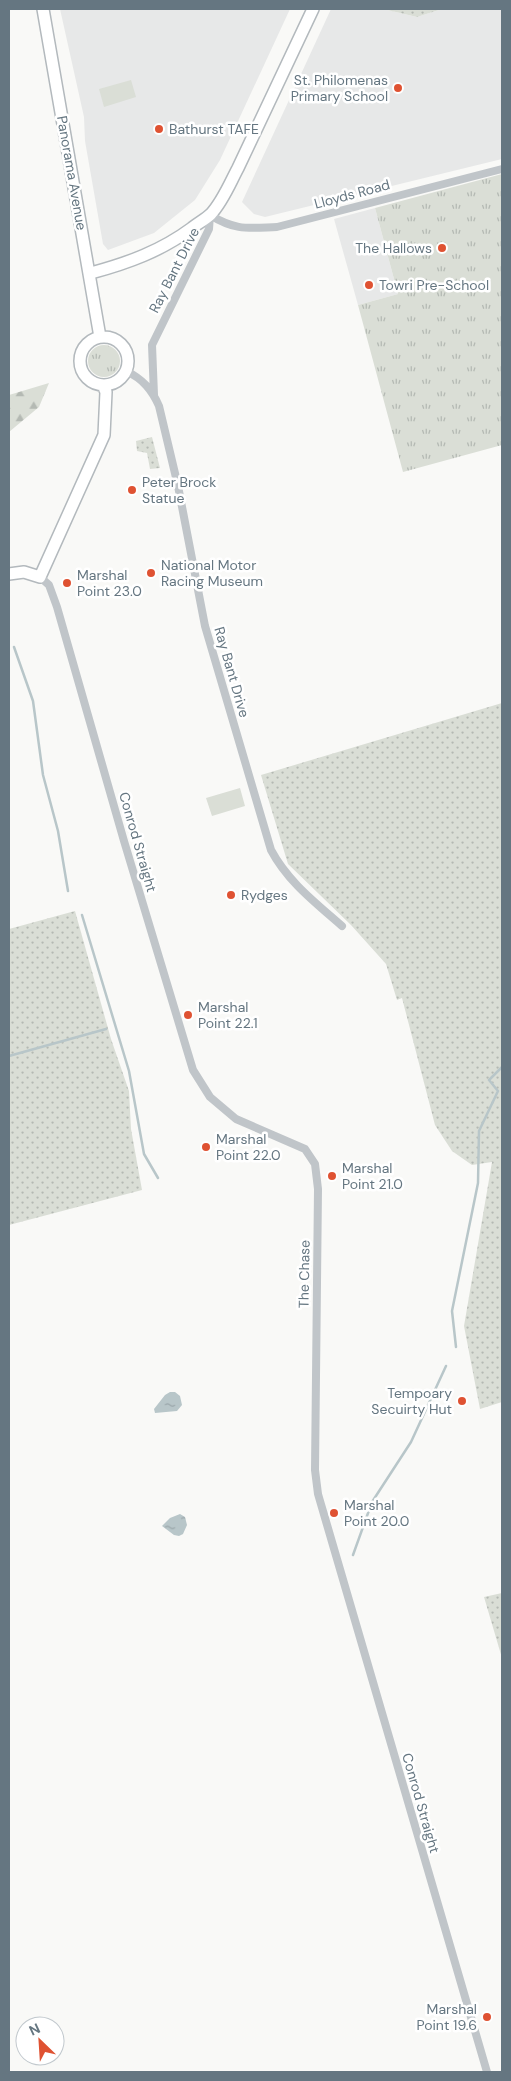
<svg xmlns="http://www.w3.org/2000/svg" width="511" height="2081" font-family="'DM Sans',sans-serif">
<defs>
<pattern id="grass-tufts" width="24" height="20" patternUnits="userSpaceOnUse" patternTransform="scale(1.25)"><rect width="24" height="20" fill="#daded6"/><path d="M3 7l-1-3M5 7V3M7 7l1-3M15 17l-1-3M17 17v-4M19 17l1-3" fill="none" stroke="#b4b9b3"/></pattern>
<pattern id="forest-firs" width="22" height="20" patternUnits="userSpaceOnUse" patternTransform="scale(1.25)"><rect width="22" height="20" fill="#daded6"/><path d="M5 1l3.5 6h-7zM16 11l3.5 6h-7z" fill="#b4b9b3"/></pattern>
<pattern id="park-dots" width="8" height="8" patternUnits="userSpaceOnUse" patternTransform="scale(1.25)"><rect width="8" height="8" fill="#daded6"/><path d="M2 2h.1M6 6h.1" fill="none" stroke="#b4b9b3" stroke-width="1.8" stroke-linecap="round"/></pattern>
<pattern id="water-ripples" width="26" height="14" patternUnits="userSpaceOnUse" patternTransform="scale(1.25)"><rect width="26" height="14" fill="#b8c6c9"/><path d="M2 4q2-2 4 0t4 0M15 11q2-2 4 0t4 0" fill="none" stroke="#99a5a9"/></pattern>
</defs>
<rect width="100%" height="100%" fill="#f9f9f7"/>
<path fill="#e7e8e8" d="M60,9h230l-70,151 -25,40 -41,33 -46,17 -5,-6 -18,-103 -1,-24z
M331,9h52l34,8 25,-8h60v150l-237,58 -11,-3 -12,-12z
M375,208l23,86 -40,11 -24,-86z"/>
<path fill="url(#grass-tufts)" d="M502,174v271l-99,27 -45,-167 40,-11 -23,-86z
M88 361a16 16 0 1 1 32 0a16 16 0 1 1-32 0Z"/>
<path fill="url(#forest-firs)" d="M49,383l-10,24 -30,25v-37z"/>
<path fill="url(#park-dots)" d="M383,9h59l-25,8z
M152,437l8,31 -10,1 -3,-16 -10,-2 -1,-10z
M502,703v699l-22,7 -16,-83 28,-164 -20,3 -20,-14 -17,-26 -33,-127 -5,2 -11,-36 -35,-39 -63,-61 -27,-89z
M75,911l36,128 18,52 2,38 11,61 -133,35v-296z
M502,1593v65l-18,-61z"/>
<path fill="#daded6" d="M131,80l5,17 -32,10 -5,-18z
M240,788l5,18 -33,10 -6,-18z"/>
<path fill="url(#water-ripples)" d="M170,1392h5l5,4 2,9 -5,6 -22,2 -1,-4 11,-14z
M180,1514l5,3 2,8 -4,9 -4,2 -5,-1 -12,-9 8,-8z"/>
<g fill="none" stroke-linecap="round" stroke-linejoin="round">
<path stroke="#b8c6c9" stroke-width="2.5" d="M14,647l19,54 10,74 15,56 10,60
M82,915l47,156 15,83 14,24
M9,1056l97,-27
M456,1347l-4,-36 26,-128 1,-52 19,-40 -9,-11 13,-13
M353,1555l19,-53 39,-60 35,-76"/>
<defs>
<path id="secondary" d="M43,9l57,328
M91,273c37,-10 70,-22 101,-45 6,-5 14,-9 19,-14 12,-13 19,-31 27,-46l75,-159
M80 361a24 24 0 1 1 48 0a24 24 0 1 1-48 0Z
M9,574l15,-2 16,5 64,-142 2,-43 -3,-7"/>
</defs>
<use href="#secondary" stroke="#b3b9bd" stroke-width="14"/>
<path stroke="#c0c5c9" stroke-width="8" d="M210,215c26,16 38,13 67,12l225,-58
M126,371c17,8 26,19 33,35l19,80 27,140 66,224c17,32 45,53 71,76
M154,395l-2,-50 57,-116 1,-14
M40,577l9,8 8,22 67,234 69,229 17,27 26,22 69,30 10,15 3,25 -3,281 3,24 169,578"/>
<use href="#secondary" stroke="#fff" stroke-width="11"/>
</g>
<g fill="#df5232" stroke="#fff" stroke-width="2">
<circle cx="398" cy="88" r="5"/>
<circle cx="159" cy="129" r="5"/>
<circle cx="442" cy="248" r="5"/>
<circle cx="369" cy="285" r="5"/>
<circle cx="132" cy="490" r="5"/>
<circle cx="151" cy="573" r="5"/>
<circle cx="67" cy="583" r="5"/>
<circle cx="231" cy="895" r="5"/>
<circle cx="188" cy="1015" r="5"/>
<circle cx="206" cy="1147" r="5"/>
<circle cx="332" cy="1176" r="5"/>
<circle cx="462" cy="1401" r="5"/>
<circle cx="334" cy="1513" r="5"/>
<circle cx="487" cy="2017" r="5"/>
</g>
<g text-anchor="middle" stroke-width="5" stroke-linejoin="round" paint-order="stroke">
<g font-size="14" fill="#657681" stroke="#fff" text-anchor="start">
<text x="388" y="85" text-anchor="end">St. Philomenas<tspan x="388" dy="16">Primary School</tspan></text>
<text x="169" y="134">Bathurst TAFE</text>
<text x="432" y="253" text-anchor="end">The Hallows</text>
<text x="379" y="290">Towri Pre-School</text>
<text x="142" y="487">Peter Brock<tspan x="142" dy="16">Statue</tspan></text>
<text x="161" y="570">National Motor<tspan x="161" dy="16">Racing Museum</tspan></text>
<text x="77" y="580">Marshal<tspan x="77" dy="16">Point 23.0</tspan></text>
<text x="241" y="900">Rydges</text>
<text x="198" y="1012">Marshal<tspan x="198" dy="16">Point 22.1</tspan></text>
<text x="216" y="1144">Marshal<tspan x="216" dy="16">Point 22.0</tspan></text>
<text x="342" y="1173">Marshal<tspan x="342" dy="16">Point 21.0</tspan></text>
<text x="452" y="1398" text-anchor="end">Tempoary<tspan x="452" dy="16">Secuirty Hut</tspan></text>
<text x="344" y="1510">Marshal<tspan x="344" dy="16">Point 20.0</tspan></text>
<text x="477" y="2014" text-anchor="end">Marshal<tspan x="477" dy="16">Point 19.6</tspan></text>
</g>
<g font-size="14" fill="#657681" stroke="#fff">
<text transform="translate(72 173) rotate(80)" y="5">Panorama Avenue</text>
<text transform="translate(352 194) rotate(-15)" y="5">Lloyds Road</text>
<text transform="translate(174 270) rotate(-63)" y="5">Ray Bant Drive</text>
<text transform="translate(232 672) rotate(74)" y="5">Ray Bant Drive</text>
<text transform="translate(138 842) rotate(74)" y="5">Conrod Straight</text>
<text transform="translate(304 1274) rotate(-89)" y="5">The Chase</text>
<text transform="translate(421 1803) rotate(74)" y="5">Conrod Straight</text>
</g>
</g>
<rect width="511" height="2081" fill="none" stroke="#657681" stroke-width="20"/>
<g transform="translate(40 2041) rotate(335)"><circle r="24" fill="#ffffff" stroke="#c1c8cd"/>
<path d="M0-4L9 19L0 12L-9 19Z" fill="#df5232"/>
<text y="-8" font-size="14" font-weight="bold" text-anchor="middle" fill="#657681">N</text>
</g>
</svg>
